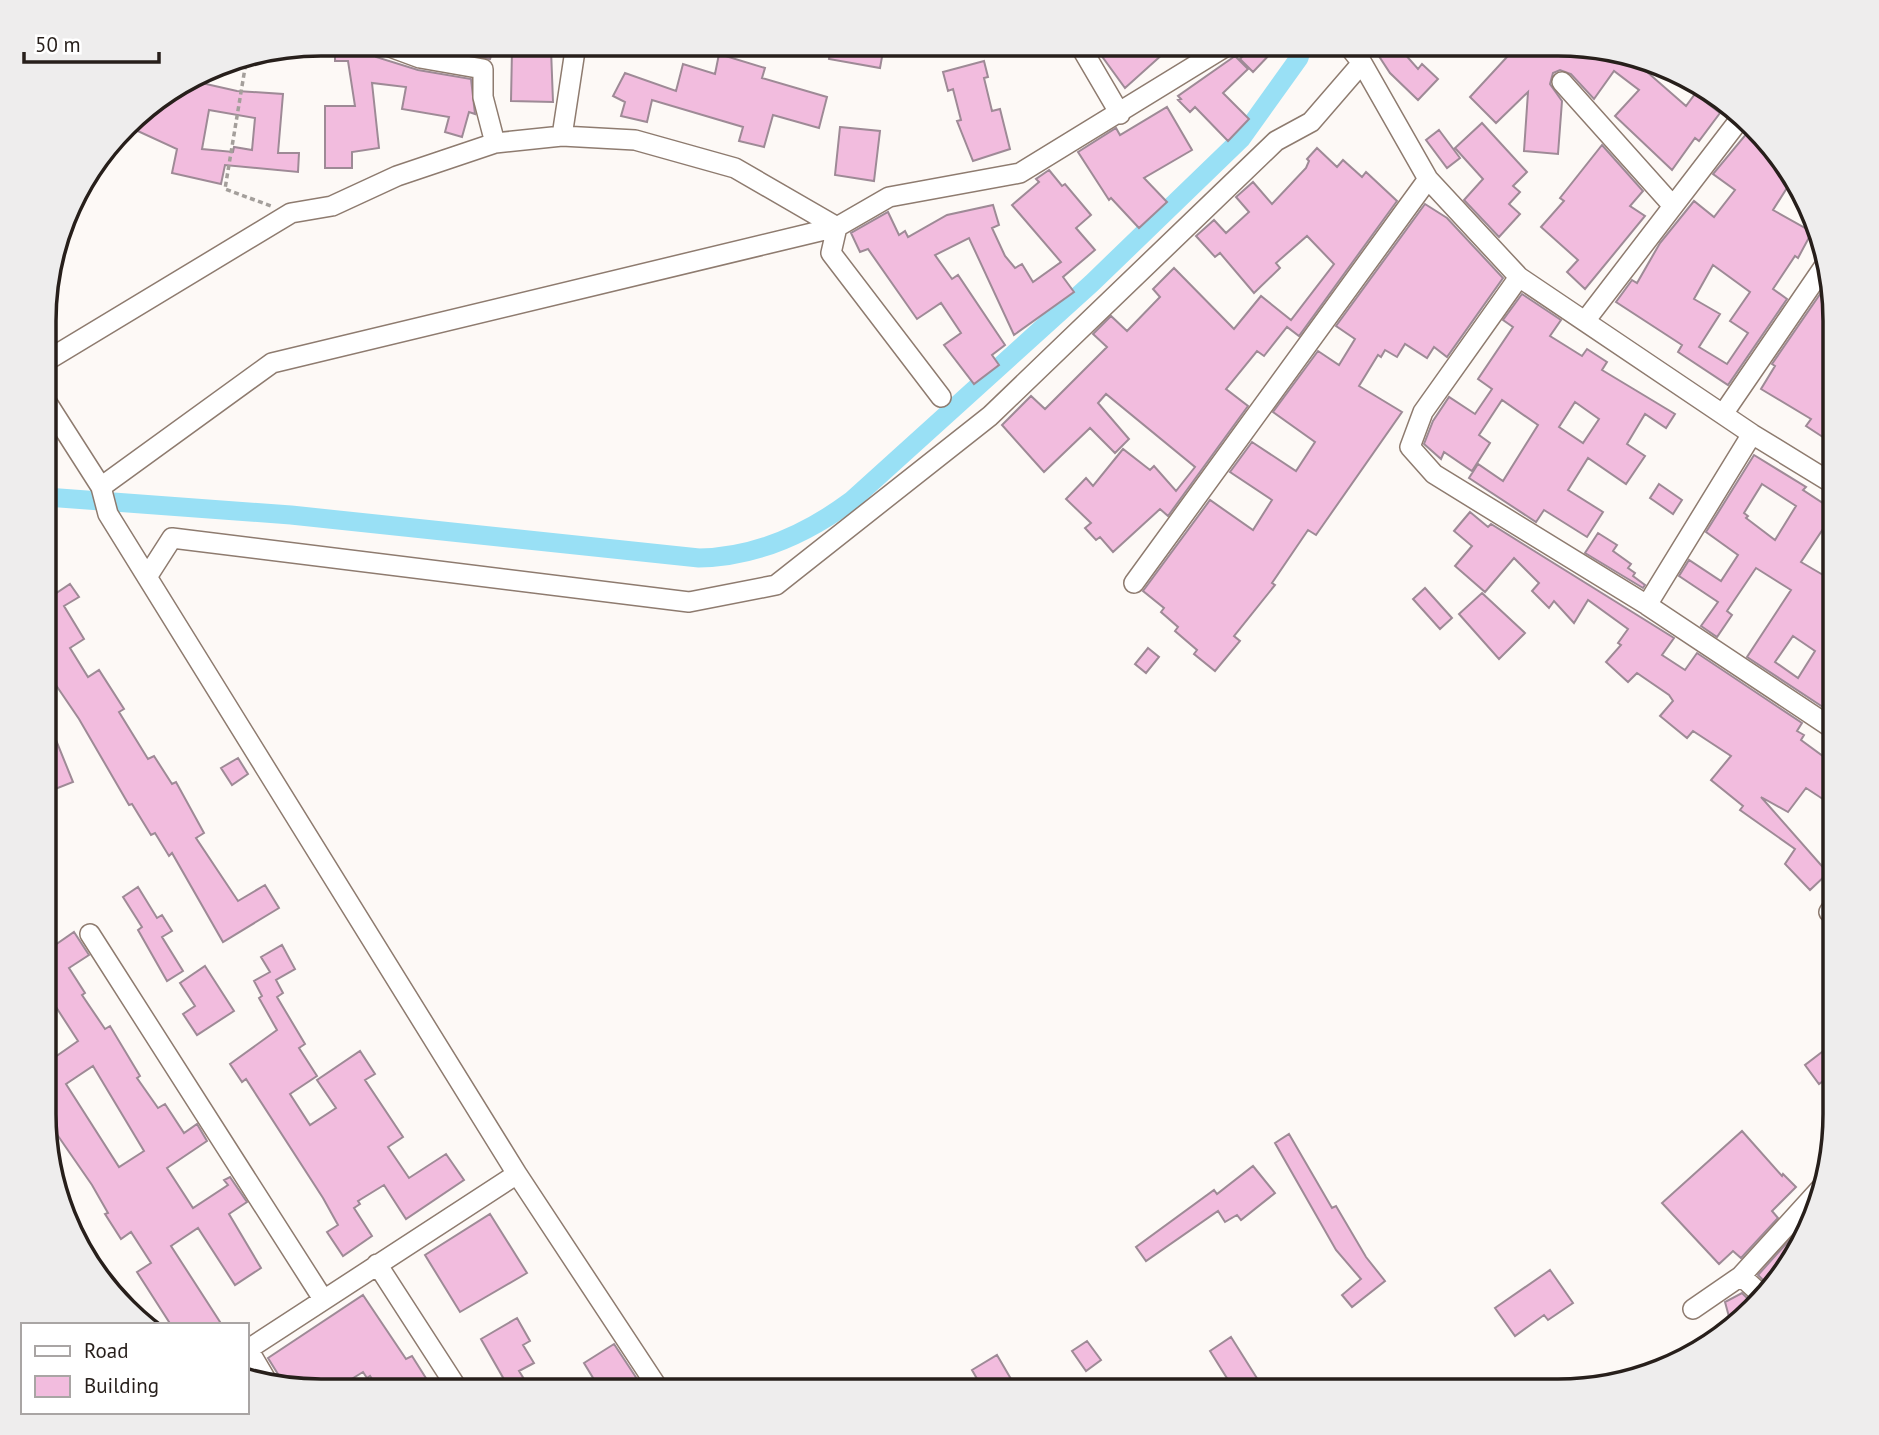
<svg xmlns="http://www.w3.org/2000/svg" width="1879" height="1435" font-family="'PT Sans',sans-serif">
<rect width="100%" height="100%" fill="#fdf9f6"/>
<g fill="none" stroke-linecap="round" stroke-linejoin="round">
<path stroke="#99e0f5" stroke-width="19" d="M46,497l245,18 408,43c57,-1 106,-23 152,-57l241,-218 149,-144 58,-81 4,-14"/>
</g>
<path fill="#f2bcde" stroke="#9e8a96" stroke-width="2" fill-rule="evenodd" d="M335,44l35,1 6,12 42,13 53,9 4,35 -6,-2 -7,25 -17,-5 4,-15 -47,-8 4,-22 -34,-4 7,65 -27,4v16h-27v-62h30l-7,-45h-13z
M417,44h78l-5,15z
M831,44l53,2 -4,22 -51,-9z
M1093,44h81l-49,44z
M1254,44h12l7,7 -20,21 -13,-13z
M1371,44h25l22,25 4,-5 16,15 -20,21 -28,-27z
M1534,44h42l67,16 -4,5 47,41 9,-12 25,19 -21,28 -4,-3 -23,32 -57,-54 24,-26 -25,-19 -20,28 -23,-25 -11,-4 -7,3 -3,11 12,17 -4,53 -34,-3 4,-59 -32,31 -26,-26 48,-52 9,10z
M551,49l2,53 -42,-1 1,-51z
M719,54l46,14 -3,10 65,19 -8,31 -46,-13 -9,32 -25,-6 4,-14 -91,-27 -5,22 -26,-6 4,-14 -12,-6 12,-23 51,18 7,-27 32,10z
M1235,56l13,13 -25,24 26,26 -21,22 -33,-34 -5,5 -12,-12 3,-1 -3,-3z
M984,61l4,16 -4,1 8,33 8,-2 10,40 -37,12 -16,-40 4,-1 -8,-31 -5,2 -5,-19z
M210,71l-4,13 31,7 46,3 -5,59h21l-1,19 -73,-7 -4,19 -49,-11 5,-24 -48,-22 9,-15zM209,110l46,8 -3,32 -18,-3 -1,5 -31,-3z
M1167,107l25,43 -48,28 23,24 -28,26 -28,-30 -2,2 -31,-48 38,-24 4,7z
M1482,123l45,49 -14,14 7,6 -11,12 11,10 -21,23 -35,-37 19,-21 -28,-31z
M840,127l40,4 -6,50 -39,-6z
M1752,127l11,14 -4,5 20,17 13,17 -19,30 39,22 -14,26 -3,-2 -22,33 14,10 -59,86 -50,-33 4,-7 -66,-43 16,-22 5,3 23,-40 34,-42 20,16 21,-27 -22,-16zM1713,265l37,27 -20,29 18,12 -21,31 -28,-17 21,-33 -26,-15z
M1439,130l21,28 -13,10 -21,-28z
M1602,145l41,46 -13,15 15,10 -60,73 -18,-17 11,-12 -37,-33 23,-26 -4,-3z
M1317,148l20,19 6,-7 19,17 4,-5 31,29 -98,135 -12,-9 -23,29 -7,-5 -31,38 22,17 -80,110 -8,-7 -47,43 -13,-15 -4,3 -11,-12 6,-5 -25,-24 20,-21 7,8 30,-37 27,21 4,-4 22,25 19,-24 -89,-73 -8,9 31,36 -14,14 -25,-25 -46,44 -42,-47 29,-29 14,13 62,-62 -14,-13 18,-18 16,15 33,-34 -7,-8 21,-21 60,61 27,-33 30,24 43,-56 -27,-28 -31,27 4,5 -26,25 -34,-40 -5,4 -19,-21 18,-16 12,13 23,-21 -13,-15 17,-15 19,22 34,-36 3,-7 -2,-2z
M1049,170l13,16 3,-2 26,31 -15,13 19,22 -32,27 11,15 -60,43 -45,-97 -34,17 17,24 6,-4 47,70 -13,10 7,10 -25,19 -30,-39 17,-12 -20,-30 -24,16 -49,-70 -8,3 -9,-19 37,-21 11,23 6,-4 3,6 39,-22 46,-10 6,20 -7,3 13,28 10,12 7,-4 11,18 28,-20 -49,-57 27,-23 -3,-3z
M1425,204l22,14 56,60 -56,79 -13,-10 -7,11 -22,-14 -8,13 -12,-7 -4,7 -3,-2 -19,31 43,26 -86,123 -8,-5 -36,53 3,2 -41,51 6,5 -25,30 -21,-17 3,-4 -22,-19 3,-4 -17,-15 3,-4 -21,-17 67,-91 43,30 19,-30 -42,-28 22,-30 44,29 19,-29 -42,-30 45,-61 21,14 16,-26 -19,-13z
M1827,284l8,36v50l-12,18 12,8v49l-29,-19 5,-7 -50,-30 14,-23 -3,-2z
M1522,294l39,26 -11,16 32,20 5,-7 20,13 -5,8 73,44 -9,14 -21,-14 -18,30 18,12 -19,28 -38,-26 -20,32 35,22 -16,25 -43,-27 -8,12 -67,-44 9,-14 25,17 35,-56 -36,-25 -23,35 11,8 -18,28 -28,-19 -3,7 -17,-15 9,-23 16,-24 26,17 17,-25 -14,-10 35,-52 -10,-7zM1575,402l24,17 -16,24 -24,-16z
M1754,455l52,32 -3,3 32,21 -34,51 34,20v133l-88,-58 44,-67 -35,-22 -29,43 5,4 -15,22 -16,-11 17,-24 -39,-26 10,-16 32,21 17,-26 -32,-23zM1762,484l34,22 -21,34 -29,-22 2,-2 -4,-3zM1793,636l22,15 -17,27 -23,-16z
M1659,484l23,16 -9,14 -23,-16z
M1470,512l18,15 3,-3 183,114 -12,17 23,15 12,-17 105,70 -5,8 7,4 -3,5 34,25v42l-29,-19 -18,24 -27,-15 67,76 -18,17 -25,-26 10,-15 -55,-39 3,-4 -32,-26 20,-24 -38,-25 -6,7 -27,-22 13,-15 -4,-6 -32,-22 -9,9 -22,-20 15,-17 -3,-2 10,-14 -40,-29 -14,23 -20,-22 -5,7 -17,-17 7,-8 -25,-25 -29,34 -30,-26 17,-20 -18,-15z
M1598,533l19,12 -4,6 18,13 -3,4 7,5 -2,3 12,9 -2,3 -58,-35z
M70,584l9,13 -15,9 20,33 -14,9 18,29 11,-7 25,39 -5,3 29,47 6,-3 18,28 4,-2 28,51 -8,5 42,63 27,-16 14,23 -56,34 -51,-89 -3,3 -14,-23 -4,2 -19,-31 -3,1 -50,-86 -34,-50 1,-69z
M1425,588l27,30 -12,11 -27,-30z
M1482,593l43,40 -26,26 -40,-45z
M1148,648l11,9 -13,16 -11,-9z
M45,713l28,69 -28,11z
M238,758l10,16 -16,11 -11,-17z
M138,887l19,31 5,-3 10,16 -10,6 21,34 -16,10 -29,-51 4,-3 -19,-30z
M74,932l15,23 -20,13 16,25 -3,2 23,34 5,-3 30,50 -3,2 21,30 7,-4 19,29 13,-9 10,17 -40,27 26,40 35,-23 -4,-5 6,-3 17,25 -18,12 32,54 -26,17 -37,-57 -27,18 51,79h-51l-34,-53 14,-9 -20,-31 -10,7 -16,-25 3,-1 -16,-28 -36,-52 -3,3 -9,-14 1,-82 10,17 23,-16 -33,-51v-38zM93,1066l51,85 -25,16 -53,-83z
M282,945l13,24 -19,11 7,13 -6,4 28,47 -6,4 18,28 -27,18 20,31 26,-17 -19,-28 43,-29 15,23 -10,6 38,57 -15,10 21,31 37,-24 18,26 -58,39 -22,-34 -26,16 2,3 -6,4 18,28 -29,20 -16,-24 11,-7 -15,-27 -77,-119 -4,3 -12,-18 47,-34 -18,-32 3,-2 -8,-15 16,-9 -9,-15z
M205,966l29,45 -37,24 -14,-21 12,-8 -15,-23z
M1835,1042v30l-16,12 -14,-19z
M1742,1131l40,45 1,-2 13,13 -24,24 6,7 -37,40 -8,-7 -14,13 -57,-61z
M1289,1134l43,74 4,-2 30,51 19,24 -33,26 -10,-12 19,-16 -25,-29 -61,-107z
M1253,1166l22,27 -34,27 -4,-5 -12,7 -7,-11 -72,50 -10,-14 78,-57 3,4z
M490,1214l37,59 -67,39 -35,-57z
M1794,1235l5,5 -5,5 3,2 -33,34 -6,-6z
M1550,1270l23,33 -25,17 -4,-5 -29,21 -20,-28z
M1742,1293l13,13 -24,18 -6,-22z
M363,1295l43,64 6,-3 17,27 -12,8h-37l-10,-15 -3,2 -4,-6 -31,19h-29l-17,-4 -18,-29z
M517,1318l13,23 -7,4 11,18 -15,8 5,8 -15,9 -28,-49z
M1231,1337l34,54h-30l-25,-40z
M1087,1341l14,19 -15,11 -14,-20z
M614,1344l31,47h-44l-17,-28z
M997,1355l21,36h-34l-12,-21z"/>
<g fill="none" stroke-linecap="round" stroke-linejoin="round">
<defs>
<path id="minor" d="M382,44l38,14 63,11v28l12,46
M1079,44l41,70
M1347,44l15,19 66,116 91,98 233,157 83,51
M1562,82l111,124
M562,136l14,-92
M1519,277l-96,135 -13,35 24,27 213,131 188,125
M1585,321l158,-206
M46,361l245,-148 41,-7 65,-30 98,-33 67,-7 73,4 100,28 102,59 -6,26 110,144
M46,401l55,86 7,27 409,660 143,217
M1723,414l100,-146
M101,487l171,-124 565,-136 52,-30 131,-24 210,-129
M147,577l25,-39 517,64 87,-17 214,-169 286,-275 35,-19 51,-59
M1134,583l294,-404
M1647,605l105,-171
M1829,912l6,-9
M90,934l233,365
M377,1264l82,127
M1741,1276l24,22
M1693,1309l48,-33 81,-89
M248,1349l20,34
M247,1350l270,-176"/>
</defs>
<use href="#minor" stroke="#8e7b6f" stroke-width="22"/>
<path stroke="#a49f9b" stroke-width="3.5" stroke-dasharray="5 3.5" stroke-linecap="butt" d="M247,56l-22,133 46,17"/>
<use href="#minor" stroke="#fff" stroke-width="19"/>
</g>
<path d="M0 0H1879V1435H0ZM321 56H1558A265 265 0 0 1 1823 321V1114A265 265 0 0 1 1558 1379H321A265 265 0 0 1 56 1114V321A265 265 0 0 1 321 56Z" fill="#eeeded" fill-rule="evenodd"/>
<path fill="none" stroke="#271f1b" stroke-width="3.5" d="M321 56H1558A265 265 0 0 1 1823 321V1114A265 265 0 0 1 1558 1379H321A265 265 0 0 1 56 1114V321A265 265 0 0 1 321 56Z"/>
<rect x="21" y="1323" width="228" height="91" fill="#ffffff" stroke="#a9a5a4" stroke-width="2"/>
<rect x="35" y="1346" width="35" height="10" fill="#ffffff" stroke="#a9a5a4" stroke-width="2"/>
<text x="84" y="1358" font-size="21" fill="#271f1b">Road</text>
<rect x="35" y="1376" width="35" height="21" fill="#f2bcde" stroke="#a9a5a4" stroke-width="2"/>
<text x="84" y="1393" font-size="21" fill="#271f1b">Building</text>
<path d="M24 52v10h135v-10" fill="none" stroke="#271f1b" stroke-width="3.5"/>
<text x="35" y="52" font-size="21" fill="#271f1b" stroke="#ffffff" stroke-width="5" paint-order="stroke">50 m</text>
</svg>
